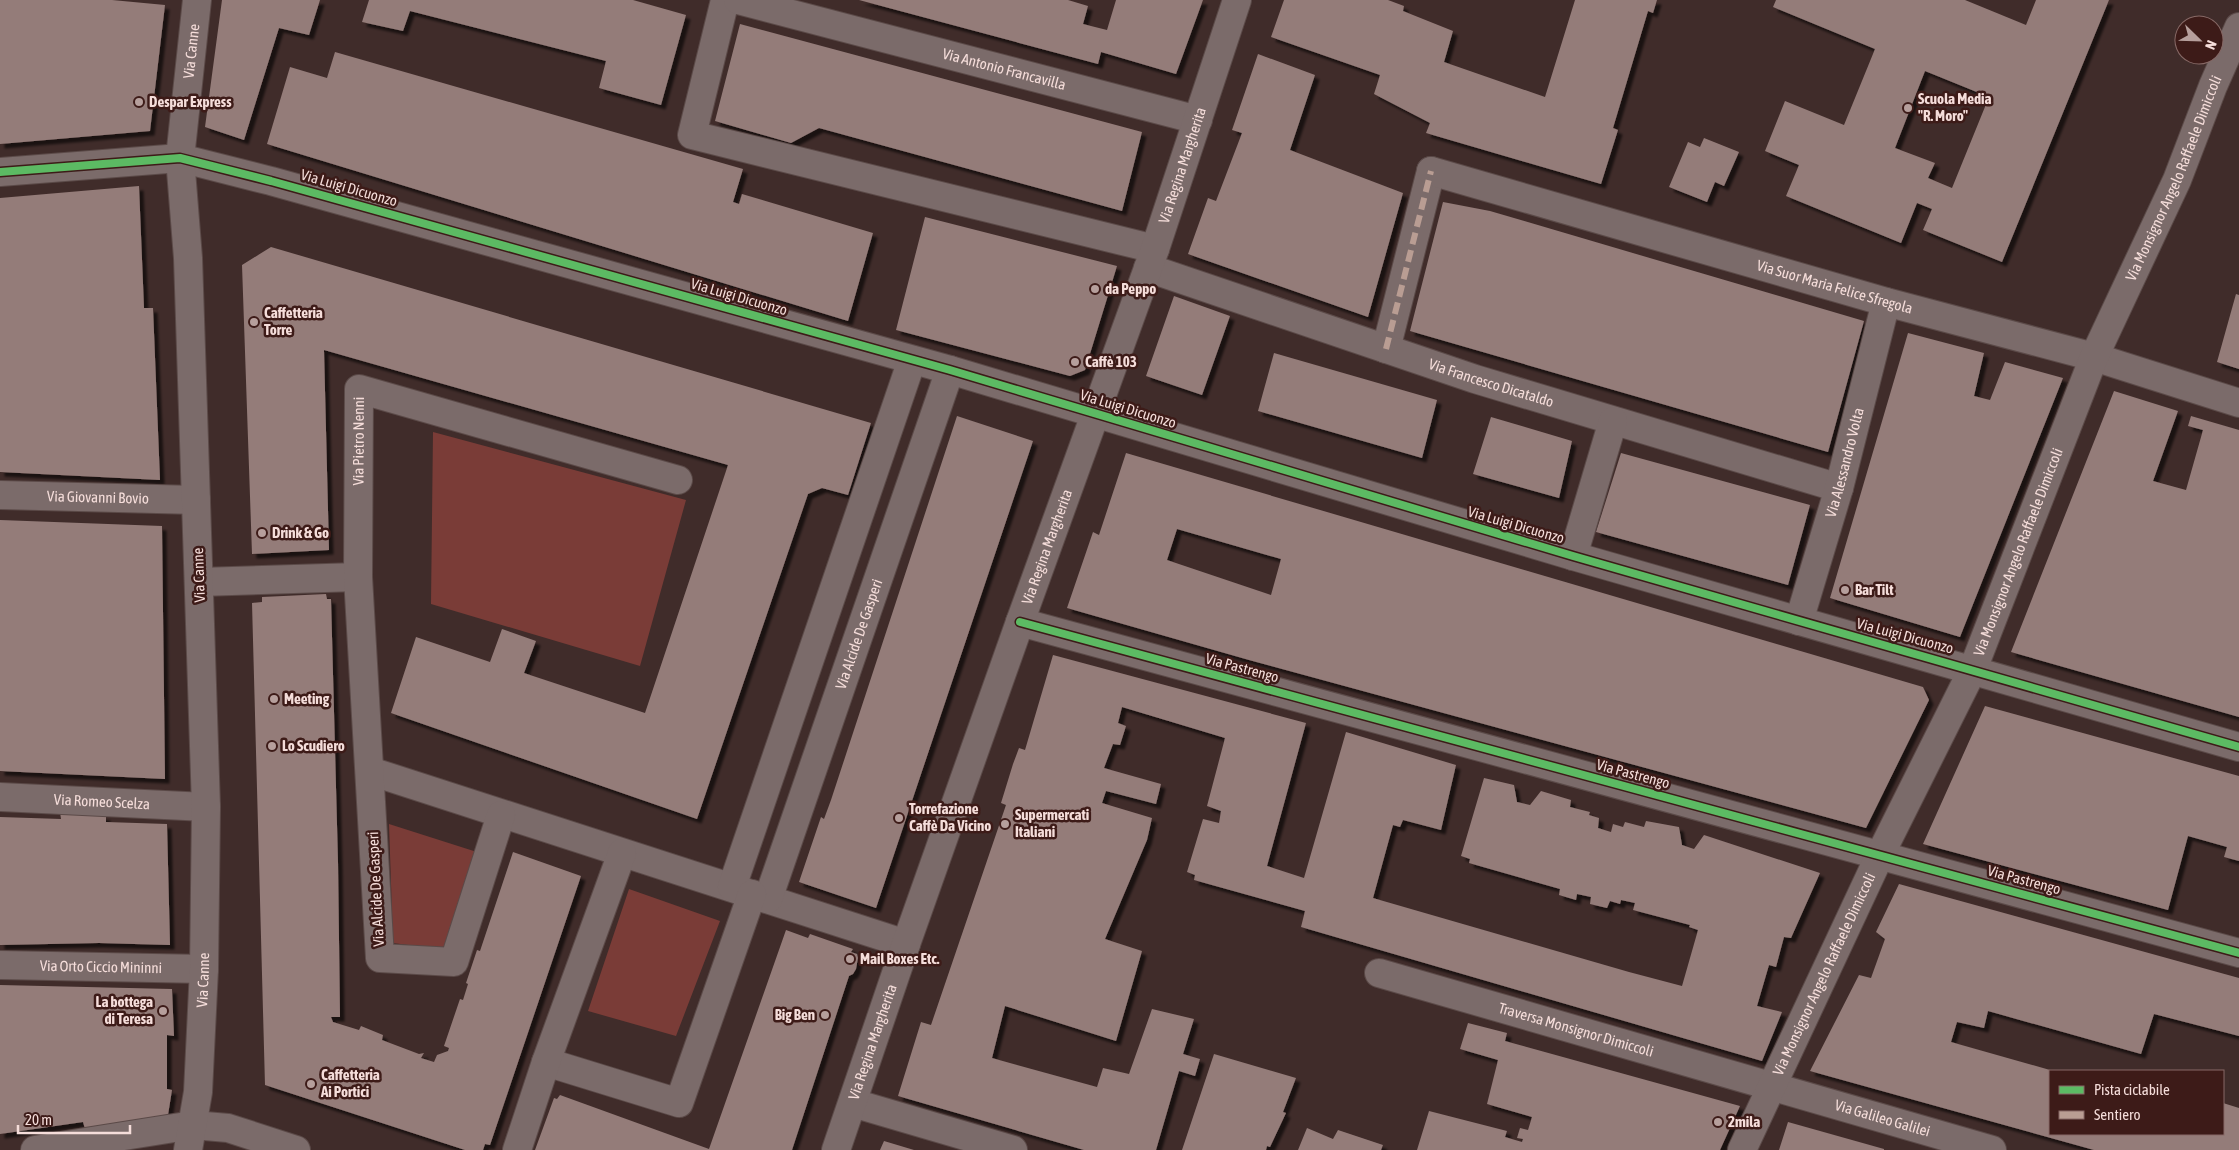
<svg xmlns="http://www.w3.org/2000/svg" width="2239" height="1150" font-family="'Asap Condensed',sans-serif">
<defs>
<filter id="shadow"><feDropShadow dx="4.5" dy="4.5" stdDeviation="1" flood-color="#0009"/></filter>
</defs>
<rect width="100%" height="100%" fill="#402c2a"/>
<path fill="#7a3c37" d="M433,432l253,68 -46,166 -209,-62z
M389,824l91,29 -35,97 -52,-7z
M629,889l91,32 -44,115 -88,-25z"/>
<path fill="#947c79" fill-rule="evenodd" filter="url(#shadow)" d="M0,0h112l53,5 -15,126 -150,13z
M222,0h98l-11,35 -30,-7 -35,112 -39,-13z
M369,0h264l53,15 -25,90 -62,-17 7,-27 -196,-50 -7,20 -41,-9z
M859,0h209l20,6 -5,18 24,6 9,-30h87l-27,74 -75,-22 -3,12z
M1284,0h104l16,6 -1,5 50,20 -9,31 101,35 30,-97h82l-4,13 -5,-2 -35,117 5,2 -17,54 -175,-51 4,-10 -56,-29 6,-19 -109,-38z
M1776,0h189l61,25 10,-25h73l-107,262 -79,-32 9,-21 -15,-6 -16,40 -115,-47 13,-31 -34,-14 20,-50 59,24 31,-76 -102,-42zM1925,71l64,26 -37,91 -24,-10 7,-15 -40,-15z
M740,24l402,108 -20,79 -303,-83 -28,15 -76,-22z
M335,52l408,117 -10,33 6,2 3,-10 131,39 -25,88 -581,-177 23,-77 37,11z
M1258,54l57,21 -25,75 113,43 -35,124 -180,-63 20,-56 8,3 26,-68 -10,-3z
M1704,138l35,14 -15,34 -9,-4 -8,20 -38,-15 19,-45 12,5z
M139,186l5,122h9l7,172 -160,-8v-274z
M1443,202l47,9 374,110 -36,131 -418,-121z
M925,217l192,49 -32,104 -15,6 -174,-46z
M271,247l600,176 -23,72 -26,-7 -14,6 -111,325 -306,-106 25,-76 74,25 12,-33 34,12 -12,32 121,40 83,-248 -404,-115 5,200 -77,4 -10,-289z
M2236,294l3,1v74l-22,-7z
M1174,296l56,20 -28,79 -56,-19z
M1908,333l76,20 -10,43 16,4 15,-38 58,16 -103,259 -130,-39z
M1274,353l163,47 -15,58 -164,-47z
M2114,391l64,20 -25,70 33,9 17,-60 -15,-4 3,-10 48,14v287l-228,-65z
M957,416l76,25 -157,467 -77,-26 22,-65 3,2 7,-19z
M1491,417l81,24 -13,57 -86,-24z
M1126,453l797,234 6,13 -63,128 -617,-168 -182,-52 26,-76 6,3zM1177,529l104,30 -10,36 -104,-35z
M1621,453l189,52 -22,80 -192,-53z
M0,520l162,6 3,253 -165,-8z
M326,594l1,5h4l7,263 2,155h-9l2,5 26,8 2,-4 22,9 -1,5 37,14 5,-1 -3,5 13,4 3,-7 11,-4 1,-3 -5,-2 16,-47 3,1 5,-16 -2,-1 11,-33 3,1 33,-99 68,24 -91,269 -5,-1 -2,6h-18l-200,-65 -13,-482 10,-1v-5z
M1053,655l253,68 -39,143 37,12 42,-146 110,33 -15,65 -38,-10 -3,7 -7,-2 -20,73 256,74 53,14 16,-56 -9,-3 1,-2 -57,-15 2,-7 -14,-3 -1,4 -10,-3 -3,7 -17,-4 1,-7 -14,-3 -1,6 -17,-5 1,-6 -91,-26 1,-4 -9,-3 23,-78 30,7 3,17 13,3 11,-14 30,9 -1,7 20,5 -1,3 10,3 -1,10 13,4 2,-8 10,3 2,-5 19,5 2,-6 33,6 3,18 12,4 10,-14 116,38 -29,65 -7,-1 -8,30 -7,-2 -12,41 25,6 -20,49 -461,-134 4,-16 -111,-31 1,-5 -8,-3 16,-53 16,4 2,-12 -14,-5 18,-68 -103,-31 -4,16 8,3 -6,19 -7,-1 -9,24 57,16 -5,20 -50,-13 -4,12 50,15 -5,22 -42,99 37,12 -26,90 -111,-35 -13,52 105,29 6,-19 26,6 23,-65 42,10 -11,35 17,5 -5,17 -16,-5 -23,79h-72l-186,-54 23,-74 10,3 75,-220 -5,-2 12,-39 6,-16 6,2z
M1985,706l254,70v85l-15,-4 3,-10 -39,-11 -20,74 -245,-66z
M60,812l46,4v6l61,2 3,121 -71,-2 -99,2v-128l61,2z
M1899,884l340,94v58l-85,-22 -13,40 -153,-43 -4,17 -27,-6 -6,20 99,28v64h173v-31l16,5v42h-145l-284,-79 49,-96 12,3 14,-39 -9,-7z
M786,930l22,8 2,-4 43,15 -2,3 6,2 1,4 -2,11 -3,5 -4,2 -57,174h-257l19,-52 3,1 3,-4 149,54z
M0,985l172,4 2,47 -7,-1v54l5,1 -4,25 -83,14 -2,-7 -83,12z
M1468,1023l39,10 -2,8 235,65 -20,44h-303l12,-39 78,20 -2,6 17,5 1,-3 -6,-1 3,-10 8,2 4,-13 -45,-13 11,-44 -38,-11z
M1214,1054l82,24 -13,34 3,1 -16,34 -3,-1 -1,4h-84z
M1788,1122l96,27v1h-105z
M1307,1128l26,11 5,-9 45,15 -2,5h-83z
M884,1141l30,9h-34z"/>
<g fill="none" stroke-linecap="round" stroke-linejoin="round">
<defs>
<path id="pedestrian" d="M1386,349l45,-178"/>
<g id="minor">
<path d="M725,0l-33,135 463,114"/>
<path id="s1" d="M738,0l460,120"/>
<path id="s2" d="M1431,171l455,131 208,55 145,46"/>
<path d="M0,172l180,-14 91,23 679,189 623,186 666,191"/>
<path id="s3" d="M1148,268l327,111 364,109"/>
<path id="s4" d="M0,495l196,5"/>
<path d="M1573,556l40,-135"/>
<path d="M200,582l158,-5"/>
<path id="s5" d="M1799,621l40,-133 47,-186"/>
<path d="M1020,622l1219,331"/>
<path d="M370,771l536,173"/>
<path id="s6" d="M0,797l206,10"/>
<path id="s7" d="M501,815l-47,147 -74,-4 -22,-381 1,-188 319,91"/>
<path d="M732,887l180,-527"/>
<path id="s8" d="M768,899l182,-529"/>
<path id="s9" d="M0,965l204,4"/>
<path id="s10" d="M1379,973l613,177"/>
<path d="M546,1062l133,41 73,-209"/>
<path d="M853,1103l160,47"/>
<path d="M35,1150l158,-25 35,3 68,22"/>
<path id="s11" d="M188,1150l10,-58 6,-123 2,-162 -18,-549 -8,-100 17,-158"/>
<path d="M517,1150l29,-88 76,-209"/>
<path id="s12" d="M1742,1150l138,-295 93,-186 121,-312 83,-177 36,-94 26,-59"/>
</g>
<g id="tertiary">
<path id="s13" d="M836,1150l70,-206 114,-322 135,-373 82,-249"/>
</g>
</defs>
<use href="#pedestrian" stroke="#5b4a48" stroke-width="30"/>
<use href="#minor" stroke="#5b4a48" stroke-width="30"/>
<use href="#tertiary" stroke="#5b4a48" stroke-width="30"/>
<use href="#pedestrian" stroke="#7b6b6a" stroke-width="28"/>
<use href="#minor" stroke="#7b6b6a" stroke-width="28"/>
<use href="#tertiary" stroke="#7b6b6a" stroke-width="28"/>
<path stroke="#b99d93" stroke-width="6" stroke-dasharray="12 6" stroke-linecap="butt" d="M1386,349l45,-178"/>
<defs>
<path id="cycleway" d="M0,172l180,-14 91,23 679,189 623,186 666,191
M1020,622l1219,331"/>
</defs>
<use href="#cycleway" stroke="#3d1b18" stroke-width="11"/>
<use href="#cycleway" stroke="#5cba63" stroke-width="8"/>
</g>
<g fill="#b69f9c" stroke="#3d1b18" stroke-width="2">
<circle cx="139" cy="102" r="5"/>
<circle cx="1908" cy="108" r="5"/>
<circle cx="1095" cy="289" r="5"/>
<circle cx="254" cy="322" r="5"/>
<circle cx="1075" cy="362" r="5"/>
<circle cx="262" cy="533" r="5"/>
<circle cx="1845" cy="590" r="5"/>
<circle cx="274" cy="699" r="5"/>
<circle cx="272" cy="746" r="5"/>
<circle cx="899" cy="818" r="5"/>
<circle cx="1005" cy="824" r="5"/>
<circle cx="850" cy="959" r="5"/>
<circle cx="163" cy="1011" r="5"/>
<circle cx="825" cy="1015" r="5"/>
<circle cx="311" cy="1084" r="5"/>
<circle cx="1718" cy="1122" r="5"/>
</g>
<g text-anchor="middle" stroke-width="5" stroke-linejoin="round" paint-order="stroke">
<g font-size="15" fill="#f5ddda" stroke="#3d1b18">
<text dy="5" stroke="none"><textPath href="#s11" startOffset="1101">Via Canne</textPath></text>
<text dy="5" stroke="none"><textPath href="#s1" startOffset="275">Via Antonio Francavilla</textPath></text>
<text dy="5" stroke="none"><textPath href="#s13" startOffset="1044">Via Regina Margherita</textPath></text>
<text dy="5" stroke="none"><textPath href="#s12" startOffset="1064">Via Monsignor Angelo Raffaele Dimiccoli</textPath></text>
<text transform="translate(349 188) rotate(16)" y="5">Via Luigi Dicuonzo</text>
<text dy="5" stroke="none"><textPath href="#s2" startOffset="420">Via Suor Maria Felice Sfregola</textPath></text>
<text transform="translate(739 297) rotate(16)" y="5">Via Luigi Dicuonzo</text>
<text dy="5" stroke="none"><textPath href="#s3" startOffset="362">Via Francesco Dicataldo</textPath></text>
<text transform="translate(1128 409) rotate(17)" y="5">Via Luigi Dicuonzo</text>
<text dy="5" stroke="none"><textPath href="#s7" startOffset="746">Via Pietro Nenni</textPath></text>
<text dy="5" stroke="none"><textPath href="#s5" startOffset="165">Via Alessandro Volta</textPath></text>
<text dy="5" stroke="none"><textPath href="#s4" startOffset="98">Via Giovanni Bovio</textPath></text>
<text transform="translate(1516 525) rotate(16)" y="5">Via Luigi Dicuonzo</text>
<text dy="5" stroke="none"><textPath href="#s13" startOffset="639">Via Regina Margherita</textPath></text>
<text dy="5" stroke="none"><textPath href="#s12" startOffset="659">Via Monsignor Angelo Raffaele Dimiccoli</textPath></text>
<text transform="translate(199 575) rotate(-92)" y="5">Via Canne</text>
<text dy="5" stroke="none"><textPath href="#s8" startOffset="280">Via Alcide De Gasperi</textPath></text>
<text transform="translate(1905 636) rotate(15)" y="5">Via Luigi Dicuonzo</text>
<text transform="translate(1242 668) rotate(15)" y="5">Via Pastrengo</text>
<text transform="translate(1633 774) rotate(15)" y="5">Via Pastrengo</text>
<text dy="5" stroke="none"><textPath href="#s6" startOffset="102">Via Romeo Scelza</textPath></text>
<text transform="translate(2024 880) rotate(15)" y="5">Via Pastrengo</text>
<text transform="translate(376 889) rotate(-93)" y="5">Via Alcide De Gasperi</text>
<text dy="5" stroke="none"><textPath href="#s9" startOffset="101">Via Orto Ciccio Mininni</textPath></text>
<text dy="5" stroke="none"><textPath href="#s12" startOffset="194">Via Monsignor Angelo Raffaele Dimiccoli</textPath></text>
<text dy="5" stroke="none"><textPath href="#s11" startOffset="171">Via Canne</textPath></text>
<text dy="5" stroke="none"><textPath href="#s10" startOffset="205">Traversa Monsignor Dimiccoli</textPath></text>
<text dy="5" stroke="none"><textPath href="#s13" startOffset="114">Via Regina Margherita</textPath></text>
<text dy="5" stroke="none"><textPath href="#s10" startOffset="524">Via Galileo Galilei</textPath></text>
</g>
<g font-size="15" font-weight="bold" fill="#f5ddda" stroke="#3d1b18" text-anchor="start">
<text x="1918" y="104">Scuola Media<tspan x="1918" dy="17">"R. Moro"</tspan></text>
<text x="149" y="107">Despar Express</text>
<text x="1105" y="294">da Peppo</text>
<text x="264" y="318">Caffetteria<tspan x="264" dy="17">Torre</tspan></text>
<text x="1085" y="367">Caffè 103</text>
<text x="272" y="538">Drink &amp; Go</text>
<text x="1855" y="595">Bar Tilt</text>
<text x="284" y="704">Meeting</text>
<text x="282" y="751">Lo Scudiero</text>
<text x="909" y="814">Torrefazione<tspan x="909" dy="17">Caffè Da Vicino</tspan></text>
<text x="1015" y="820">Supermercati<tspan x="1015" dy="17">Italiani</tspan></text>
<text x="860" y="964">Mail Boxes Etc.</text>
<text x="153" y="1007" text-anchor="end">La bottega<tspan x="153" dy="17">di Teresa</tspan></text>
<text x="815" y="1020" text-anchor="end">Big Ben</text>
<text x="321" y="1080">Caffetteria<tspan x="321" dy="17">Ai Portici</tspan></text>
<text x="1728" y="1127">2mila</text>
</g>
</g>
<rect x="2049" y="1070" width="175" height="65" fill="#3d1b18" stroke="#876966"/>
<rect x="2059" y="1086" width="25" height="8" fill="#5cba63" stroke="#876966"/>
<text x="2094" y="1095" font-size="15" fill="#f5ddda">Pista ciclabile</text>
<rect x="2059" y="1111" width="25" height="8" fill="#b99d93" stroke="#876966"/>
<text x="2094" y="1120" font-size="15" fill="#f5ddda">Sentiero</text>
<g transform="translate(2199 40) rotate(113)"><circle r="24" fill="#3d1b18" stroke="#876966"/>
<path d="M0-4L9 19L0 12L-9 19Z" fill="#b69f9c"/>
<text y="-8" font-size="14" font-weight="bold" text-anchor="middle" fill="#f5ddda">N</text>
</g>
<path d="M18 1125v8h112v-8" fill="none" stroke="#f5ddda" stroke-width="2.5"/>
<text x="25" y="1125" font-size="15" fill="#f5ddda" stroke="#3d1b18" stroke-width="4" paint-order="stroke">20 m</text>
</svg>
